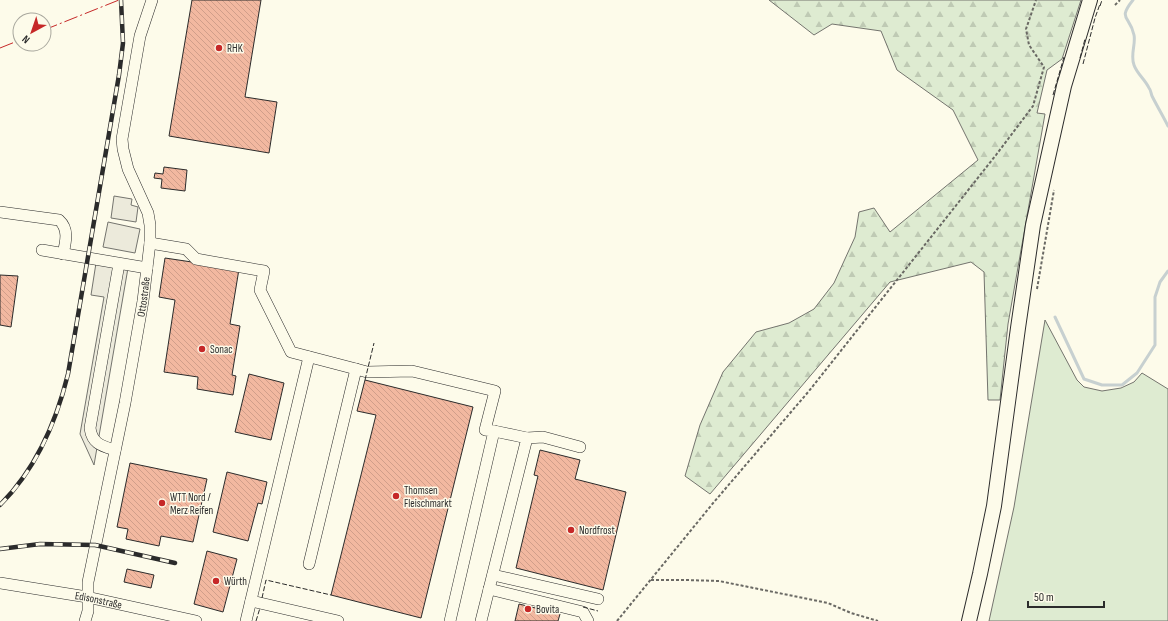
<svg xmlns="http://www.w3.org/2000/svg" width="1168" height="621" font-family="'Sofia Sans Condensed',sans-serif">
<defs>
<pattern id="forest-firs" width="22" height="20" patternUnits="userSpaceOnUse"><rect width="22" height="20" fill="#deebd1"/><path d="M5 1l3.5 6h-7zM16 11l3.5 6h-7z" fill="#bfcab4"/></pattern>
<pattern id="building-back-hatch" width="6" height="6" patternUnits="userSpaceOnUse"><rect width="6" height="6" fill="#f2b8a0"/><path d="M-1 5l2 2M0 0l6 6M5-1l2 2" fill="none" stroke="#d09e8a"/></pattern>
</defs>
<rect width="100%" height="100%" fill="#fdfbea"/>
<path fill="#deebd1" stroke="#74746e" d="M1045,320l32,60 7,7 18,4 19,-3 13,-6 8,-9 26,16v232h-179l25,-114z"/>
<path fill="url(#forest-firs)" stroke="#74746e" d="M769,0h312l-19,59 -15,11 -10,43 8,1 -37,210 -8,76h-12l-4,-128 -13,-10 -81,20 -180,212 -25,-18 15,-51 23,-53 33,-40 33,-9 25,-14 20,-26 21,-46 4,-25 15,-4 16,24 88,-72 -25,-50 -56,-40 -16,-39 -49,-7 -18,11z"/>
<path fill="#eceadb" stroke="#74746e" d="M114,196l18,3 -1,6 7,2 -2,15 -25,-4z
M108,222l32,7 -5,24 -32,-6z
M96,263l32,5 -34,197 -14,-31 24,-137 -13,-2z"/>
<g fill="none" stroke-linecap="round" stroke-linejoin="round">
<path stroke="#c7d0d0" stroke-width="3" d="M1133,0c-16,20 -3,15 1,35 2,9 -4,20 0,30 3,9 11,14 15,23 2,2 2,6 3,8 5,10 11,20 16,30
M1055,317l29,62 18,6h20l15,-12 18,-28v-48l5,-15 8,-11"/>
</g>
<path fill="url(#building-back-hatch)" stroke="#2b2b2b" d="M192,0h69l-16,97 32,5 -8,51 -100,-17z
M164,167l23,3 -2,21 -24,-3 1,-9 -8,-1 1,-5 8,1z
M165,258l74,11 -9,55 10,2 -8,49 4,1 -3,19 -36,-6 1,-12 -34,-5 11,-72 -16,-3z
M0,275l18,1 -7,51 -11,-2z
M249,374l35,9 -13,57 -36,-8z
M365,380l108,27 -52,211 -90,-23 45,-180 -19,-4z
M540,450l40,10 -5,19 51,13 -23,98 -87,-22 22,-92 -4,-1z
M130,463l77,16 -14,63 -32,-6 -2,10 -33,-7 2,-10 -11,-2z
M227,472l40,10 -5,22 -4,-1 -10,38 -35,-9z
M207,551l30,8 -14,53 -29,-8z
M127,569l27,6 -3,13 -27,-6z
M519,604l41,10 -2,7h-43z"/>
<g fill="none" stroke-linecap="round" stroke-linejoin="round">
<defs>
<g id="minor">
<path d="M0,212l59,8c10,9 7,21 4,34"/>
<path d="M150,243l36,6 10,10 68,12 -4,19 31,62 65,17"/>
<path d="M42,250l105,18"/>
<path d="M527,438l16,-1 37,10"/>
<path d="M115,450c-13,-4 -23,-6 -25,-22l29,-164"/>
<path d="M309,564l47,-195 11,3 45,-1 83,20 -10,39 9,1 -44,190"/>
<path d="M493,575l105,24"/>
<path id="s1" d="M0,583l87,14 109,24"/>
<path d="M489,589l94,23 5,9"/>
<path d="M251,601l87,20"/>
<path id="s2" d="M85,621l3,-10v-29l37,-179 18,-102 7,-58v-18l-2,-12 -20,-44 -5,-20 -1,-10 18,-103 12,-36"/>
<path d="M246,621l63,-264"/>
<path d="M481,621l46,-183 -33,-7"/>
</g>
<path id="major" d="M969,621l11,-47 14,-68 24,-178 15,-103 31,-139 26,-86"/>
</defs>
<use href="#minor" stroke="#2b2b2b" stroke-width="12"/>
<use href="#major" stroke="#2b2b2b" stroke-width="16"/>
<path stroke="#6a6964" stroke-width="2" stroke-dasharray="3 2" stroke-linecap="butt" d="M1115,5l5,-5
M1037,289l17,-99
M651,580h35l33,1 109,22 23,10 27,8
M617,621l97,-119 95,-111 187,-236 37,-49 11,-39 -15,-22 -3,-16 10,-29"/>
<use href="#minor" stroke="#fdfbea" stroke-width="11"/>
<use href="#major" stroke="#fdfbea" stroke-width="14"/>
<defs>
<path id="rail" d="M0,505c36,-36 56,-82 68,-131l51,-299 4,-32 -2,-43
M0,549l40,-5 55,1 80,18"/>
</defs>
<use href="#rail" stroke="#2b2b2b" stroke-width="4.5"/>
<use href="#rail" stroke="#fdfbea" stroke-width="3" stroke-dasharray="9" stroke-linecap="butt"/>
<path stroke="#2b2b2b" stroke-width="1" stroke-dasharray="5 2" stroke-linecap="butt" d="M1100,6l2,-6
M1080,58l5,-19
M1083,64l12,-46 5,-14
M1053,95l11,-38
M365,380l9,-37
M262,598l4,-18 65,15
M583,607l15,4
M256,621l4,-13"/>
<path stroke="#c62828" stroke-width="1" stroke-dasharray="14 3 2 3" stroke-linecap="butt" d="M44,30l75,-30
M0,48l20,-8"/>
</g>
<g fill="#c62828" stroke="#fdfbea" stroke-width="1.5">
<circle cx="219" cy="48" r="4"/>
<circle cx="202" cy="349" r="4"/>
<circle cx="396" cy="496" r="4"/>
<circle cx="162" cy="503" r="4"/>
<circle cx="571" cy="530" r="4"/>
<circle cx="216" cy="581" r="4"/>
<circle cx="528" cy="609" r="4"/>
</g>
<g text-anchor="middle" stroke-width="3" stroke-linejoin="round" paint-order="stroke">
<g font-size="11" fill="#2b2b2b" stroke="#fdfbea" text-anchor="start">
<text x="227" y="52">RHK</text>
<text x="210" y="353">Sonac</text>
<text x="404" y="494">Thomsen<tspan x="404" dy="13">Fleischmarkt</tspan></text>
<text x="170" y="501">WTT Nord /<tspan x="170" dy="13">Merz Reifen</tspan></text>
<text x="579" y="534">Nordfrost</text>
<text x="224" y="585">Würth</text>
<text x="536" y="613">Bovita</text>
</g>
<g font-size="11" fill="#2b2b2b" stroke="#fdfbea">
<text dy="4" stroke="none"><textPath href="#s2" startOffset="330">Ottostraße</textPath></text>
<text dy="4" stroke="none"><textPath href="#s1" startOffset="100">Edisonstraße</textPath></text>
</g>
</g>
<g transform="translate(32 32) rotate(220)"><circle r="19" fill="#fdfbea" stroke="#a9a89e"/>
<path d="M0-3L7 15L0 10L-7 15Z" fill="#c62828"/>
<text y="-6" font-size="11" font-weight="bold" text-anchor="middle" fill="#2b2b2b">N</text>
</g>
<path d="M1028 601v6h76v-6" fill="none" stroke="#2b2b2b" stroke-width="2"/>
<text x="1034" y="601" font-size="12" fill="#2b2b2b" stroke="#fdfbea" stroke-width="3" paint-order="stroke">50 m</text>
</svg>
